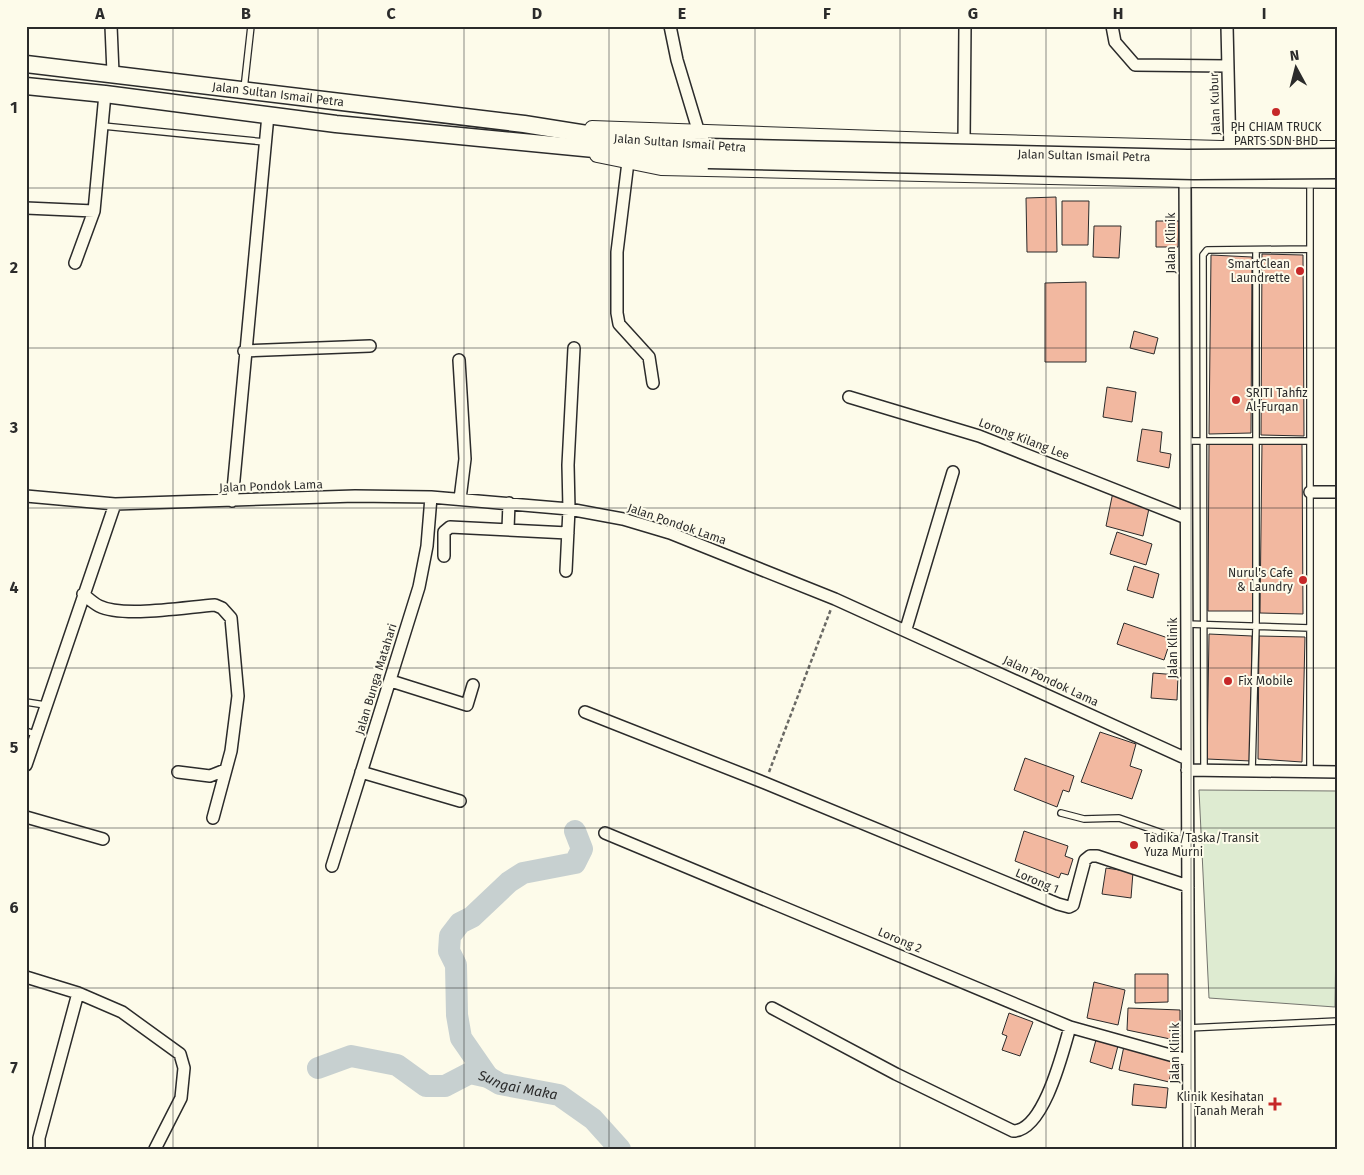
<svg xmlns="http://www.w3.org/2000/svg" width="1364" height="1175" font-family="'Fira Sans',sans-serif">
<rect width="100%" height="100%" fill="#fdfbea"/>
<path fill="#deebd1" stroke="#74746e" d="M1199,790l139,1 -3,216 -126,-9z"/>
<g fill="none" stroke-linecap="round" stroke-linejoin="round">
<g stroke="#c7d0d0" stroke-width="22">
<path id="s1" d="M318,1068l33,-12 46,9 29,21h19l25,-13 18,4 12,7 59,11 34,24 27,30"/>
<path d="M488,1077l-27,-39 -4,-23 -1,-50 -7,-14 1,-15 10,-13 12,-6 37,-35 14,-9 52,-10 7,-14 -7,-18"/>
</g>
</g>
<path fill="#f2b8a0" stroke="#2b2b2b" d="M1056,197l1,55h-30l-1,-54z
M1062,201h27l-1,44h-26z
M1156,221h23l-1,26h-22z
M1094,226h27l-2,32 -26,-1z
M1262,254l41,1 1,181 -43,-1z
M1211,255l41,2 -1,176 -42,1z
M1086,282v80h-41v-79z
M1134,331l24,7 -4,16 -24,-6z
M1107,387l29,5 -4,30 -29,-5z
M1142,429l20,3 -2,20 11,2 -2,14 -32,-7z
M1262,442l40,2 1,170 -43,-1z
M1209,444h44v167h-45z
M1113,492l37,12 -7,32 -37,-10z
M1117,532l35,12 -6,21 -36,-11z
M1134,566l25,8 -6,24 -26,-8z
M1124,623l47,16 -7,21 -47,-16z
M1209,634l43,2 -1,125 -44,-2z
M1259,636l46,1 -3,125 -44,-3z
M1153,673l25,2 -1,25 -26,-2z
M1100,732l36,12 -6,22 12,4 -10,29 -51,-17z
M1025,758l49,18 -5,16 -6,-2 -6,17 -43,-17z
M1024,831l44,15 -3,10 8,3 -5,16 -7,-2 -2,5 -44,-17z
M1106,868l27,4 -2,26 -29,-4z
M1135,974h33v28l-33,1z
M1094,982l31,8 -7,35 -31,-7z
M1128,1008l52,2v31l-53,-11z
M1009,1013l24,9 -13,34 -18,-6 5,-14 -5,-2z
M1097,1036l22,6 -7,27 -22,-7z
M1124,1046l50,12 -5,24 -50,-12z
M1134,1084l34,4 -2,20 -34,-3z"/>
<g fill="none" stroke-linecap="round" stroke-linejoin="round">
<defs>
<path id="service" d="M244,89l7,-63
M103,126l162,16
M1186,441h124
M1186,624l124,4
M26,702l19,3
M26,731l9,3
M1204,770l-1,-515 4,-5 103,-1
M1252,771l4,-145v-376
M1310,772v-591
M1061,813l23,6 35,-1 69,24
M1188,1028l150,-7"/>
<path id="minor" d="M111,26l2,47
M670,26l7,34 22,73
M1112,26l3,16 20,23 92,1
M1227,26l3,128
M964,141l1,-115
M628,162l-11,90v61l2,11 30,33 4,26
M1185,173l4,976
M26,208l68,3
M75,263l19,-52 11,-117
M244,351l126,-5
M459,360l6,99 -5,40
M849,397l130,39 207,82
M1310,492h28
M26,496l89,8 240,-8 76,1 138,12 54,10 47,14 165,66 352,160
M232,501l36,-386
M508,529l1,-26
M444,556v-24l6,-5 118,6
M566,571l3,-62 -1,-44 6,-117
M83,594c5,4 10,9 16,12 24,12 87,1 116,-1l7,3 9,10 7,78 -7,55 -18,67
M906,629l47,-157
M391,681l76,24 6,-20
M585,712l180,71 293,121 11,3 4,-2 12,-45 5,-4h7l91,30
M26,765l89,-261
M1187,770l151,2
M178,772l32,4 15,-6
M361,772l99,29
M26,817l77,22
M605,833l465,194 118,33
M332,866l87,-279 8,-41 4,-49
M26,977l52,16 44,19 58,42 4,14 -3,30 -26,51
M772,1008l124,66 117,57c31,0 50,-80 57,-104
M39,1149v-11l39,-145"/>
<path id="tertiary" d="M592,128l372,13 258,7h116
M597,155l64,13 524,12 153,1"/>
<g id="secondary">
<path id="s2" d="M26,64l498,60 113,18 71,5"/>
<path d="M26,86l79,8 231,30 372,36"/>
</g>
</defs>
<use href="#service" stroke="#2b2b2b" stroke-width="8"/>
<use href="#minor" stroke="#2b2b2b" stroke-width="14"/>
<use href="#tertiary" stroke="#2b2b2b" stroke-width="16"/>
<use href="#secondary" stroke="#2b2b2b" stroke-width="19"/>
<path stroke="#6a6964" stroke-width="2.5" stroke-dasharray="4 2.5" stroke-linecap="butt" d="M769,772l62,-163"/>
<use href="#service" stroke="#fdfbea" stroke-width="5.5"/>
<use href="#minor" stroke="#fdfbea" stroke-width="11"/>
<use href="#tertiary" stroke="#fdfbea" stroke-width="14"/>
<use href="#secondary" stroke="#fdfbea" stroke-width="16"/>
<defs>
<g id="secondary-bridge">
<path id="s3" d="M708,147l479,11 151,-1"/>
<path d="M708,160l486,11 144,-1"/>
</g>
</defs>
<use href="#secondary-bridge" stroke="#2b2b2b" stroke-width="19" stroke-linecap="butt"/>
<use href="#secondary-bridge" stroke="#fdfbea" stroke-width="16"/>
</g>
<path fill="none" stroke="#2b2b2b" stroke-width="1" stroke-opacity="0.55" d="M173,26v1123M318,26v1123M464,26v1123M609,26v1123M755,26v1123M900,26v1123M1046,26v1123M1191,26v1123M26,188h1312M26,348h1312M26,508h1312M26,668h1312M26,828h1312M26,988h1312"/>
<g fill="#c62828" stroke="#fdfbea" stroke-width="2">
<circle cx="1276" cy="112" r="5"/>
<circle cx="1300" cy="271" r="5"/>
<circle cx="1236" cy="400" r="5"/>
<circle cx="1303" cy="580" r="5"/>
<circle cx="1228" cy="681" r="5"/>
<circle cx="1134" cy="845" r="5"/>
<path d="M1272.5 1096.5h5v5h5v5h-5v5h-5v-5h-5v-5h5z"/>
</g>
<g text-anchor="middle" stroke-width="4" stroke-linejoin="round" paint-order="stroke">
<g font-size="12" fill="#2b2b2b" stroke="#fdfbea">
<text dy="4" stroke="none"><textPath href="#s2" startOffset="254">Jalan Sultan Ismail Petra</textPath></text>
<text transform="translate(1215 104) rotate(-92)" y="4">Jalan Kubur</text>
<text transform="translate(680 143) rotate(4)" y="4">Jalan Sultan Ismail Petra</text>
<text dy="4" stroke="none"><textPath href="#s3" startOffset="376">Jalan Sultan Ismail Petra</textPath></text>
<text transform="translate(1171 243) rotate(-90)" y="4">Jalan Klinik</text>
<text transform="translate(1024 439) rotate(21)" y="4">Lorong Kilang Lee</text>
<text transform="translate(271 486) rotate(-2)" y="4">Jalan Pondok Lama</text>
<text transform="translate(677 524) rotate(19)" y="4">Jalan Pondok Lama</text>
<text transform="translate(1173 648) rotate(-90)" y="4">Jalan Klinik</text>
<text transform="translate(376 679) rotate(-73)" y="4">Jalan Bunga Matahari</text>
<text transform="translate(1051 681) rotate(25)" y="4">Jalan Pondok Lama</text>
<text transform="translate(1037 881) rotate(23)" y="4">Lorong 1</text>
<text transform="translate(900 940) rotate(23)" y="4">Lorong 2</text>
<text transform="translate(1175 1053) rotate(-90)" y="4">Jalan Klinik</text>
</g>
<g font-size="12" fill="#2b2b2b" stroke="#fdfbea" text-anchor="end">
<text x="1276" y="131" text-anchor="middle">PH CHIAM TRUCK<tspan x="1276" dy="14">PARTS SDN BHD</tspan></text>
<text x="1290" y="268">SmartClean<tspan x="1290" dy="14">Laundrette</tspan></text>
<text x="1246" y="397" text-anchor="start">SRITI Tahfiz<tspan x="1246" dy="14">Al-Furqan</tspan></text>
<text x="1293" y="577">Nurul's Cafe<tspan x="1293" dy="14">&amp; Laundry</tspan></text>
<text x="1238" y="685" text-anchor="start">Fix Mobile</text>
<text x="1144" y="842" text-anchor="start">Tadika/Taska/Transit<tspan x="1144" dy="14">Yuza Murni</tspan></text>
<text x="1264" y="1101">Klinik Kesihatan<tspan x="1264" dy="14">Tanah Merah</tspan></text>
</g>
<g font-size="14" font-style="italic" fill="#2b2b2b" stroke="#fdfbea">
<text dy="5" stroke="none"><textPath href="#s1" startOffset="215">Sungai Maka</textPath></text>
</g>
</g>
<rect width="1364" height="1175" fill="none" stroke="#fdfbea" stroke-width="55"/>
<g transform="translate(1296 68) rotate(353)" stroke="#fdfbea" stroke-width="4" paint-order="stroke">
<path d="M0-4L9 19L0 12L-9 19Z" fill="#2b2b2b"/>
<text y="-8" font-size="14" font-weight="bold" text-anchor="middle" fill="#2b2b2b">N</text>
</g>
<rect x="28" y="28" width="1308" height="1120" fill="none" stroke="#2b2b2b" stroke-width="2"/>
<g font-size="16" text-anchor="middle" font-weight="bold" fill="#2b2b2b">
<text x="100" y="19">A</text>
<text x="246" y="19">B</text>
<text x="391" y="19">C</text>
<text x="537" y="19">D</text>
<text x="682" y="19">E</text>
<text x="827" y="19">F</text>
<text x="973" y="19">G</text>
<text x="1118" y="19">H</text>
<text x="1264" y="19">I</text>
<text x="14" y="113">1</text>
<text x="14" y="273">2</text>
<text x="14" y="433">3</text>
<text x="14" y="593">4</text>
<text x="14" y="753">5</text>
<text x="14" y="913">6</text>
<text x="14" y="1073">7</text>
</g>
</svg>
